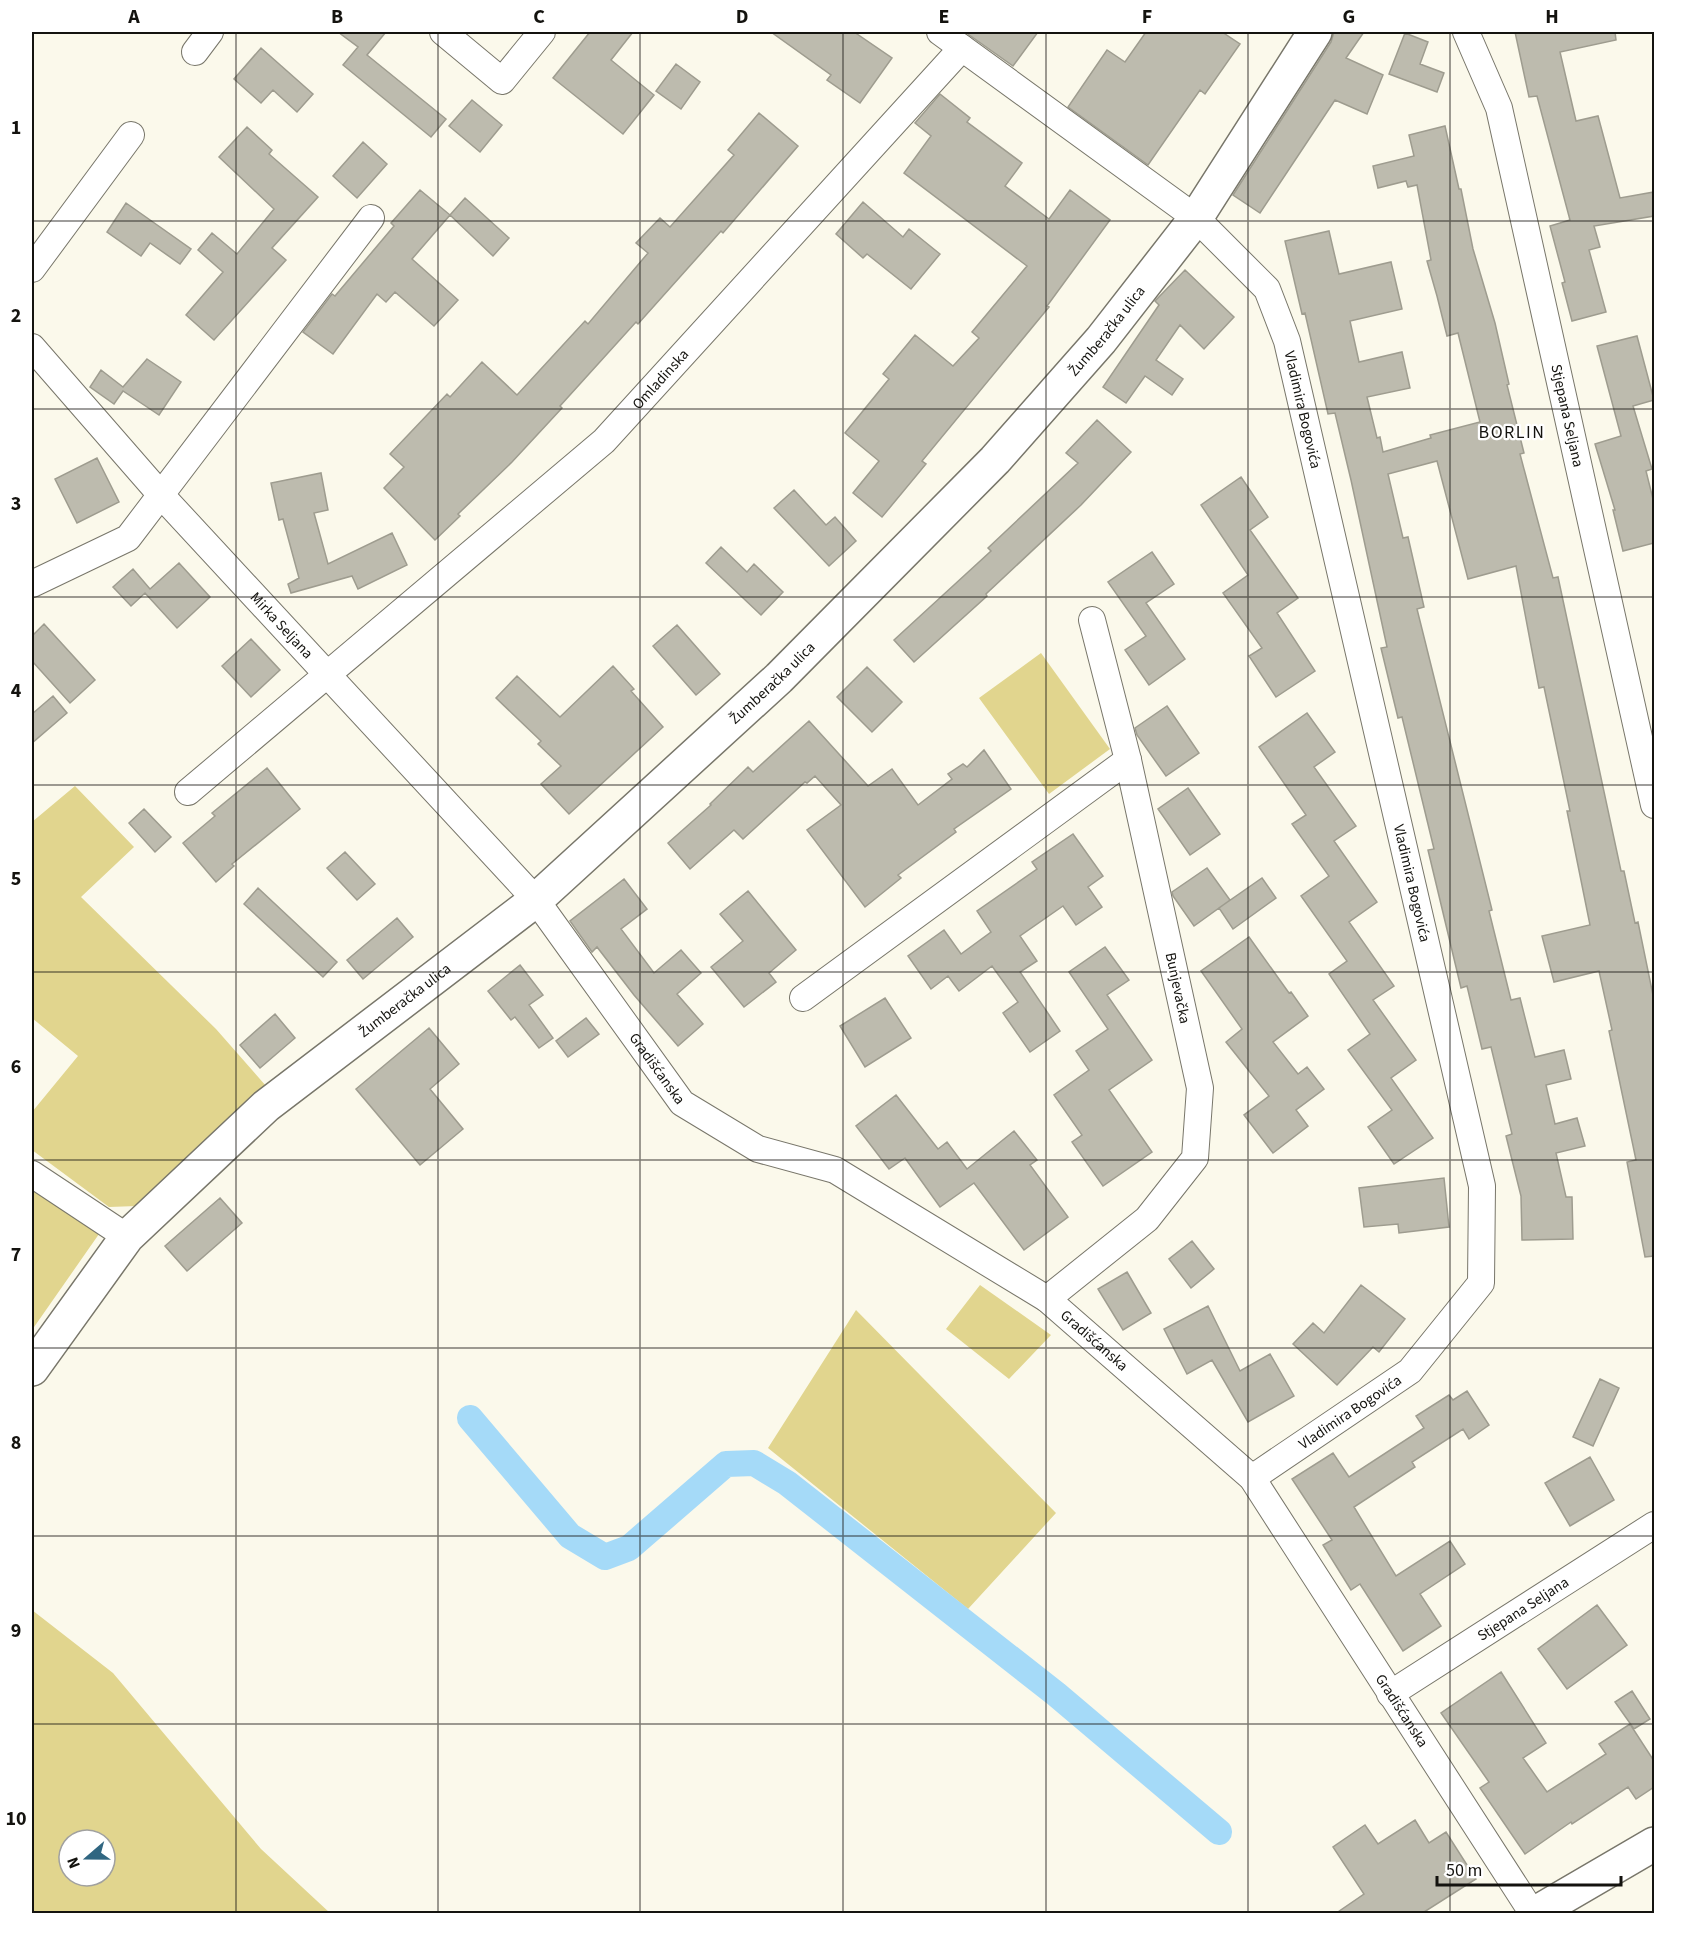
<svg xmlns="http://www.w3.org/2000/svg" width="1686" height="1945" font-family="'Source Sans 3',sans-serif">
<rect width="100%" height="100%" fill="#fbf9eb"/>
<path fill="#e1d58e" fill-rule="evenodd" d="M1041,653l69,96 -61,45 -70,-96z
M75,786l59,61 -53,50 135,132 50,57 -129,120 -28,1 -77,-57v-38l46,-56 -46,-38v-196z
M32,1190l67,44 -67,96z
M980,1285l71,50 -42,44 -63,-50z
M856,1310l200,203 -88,96 -200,-161z
M32,1610l81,63 148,176 69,64h-298zM69,1840h36v36h-36z"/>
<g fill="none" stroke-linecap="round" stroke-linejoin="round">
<path stroke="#a5daf8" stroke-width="26" d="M470,1418l100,118 35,21 24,-9 97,-84 28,-1 33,20 269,211 163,138"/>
</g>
<path fill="#bdbbae" stroke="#9e9c8f" stroke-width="1.5" d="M338,32h48l-19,23 79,64 -15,18 -88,-72 15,-18z
M590,32h43l-22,28 43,35 -31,39 -70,-56z
M771,32h83l38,26 -32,45 -33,-23 4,-5z
M965,32h73l-25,34z
M1146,32h76l18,12 -35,50 -5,-4 -52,75 -80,-58 39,-57 18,12z
M1334,32h30l-18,26 37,17 -16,39 -32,-14 -75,113 -27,-18 98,-153z
M1515,32h100l1,8 -56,12 16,69 22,-5 22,82 34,-6v24l-60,10 6,21 -11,3 17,62 -34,9 -10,-38 3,-1 -15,-56 20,-6 -33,-124 -8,1z
M1405,33l23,9 -8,22 24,9 -7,19 -48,-18z
M261,48l52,46 -16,18 -24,-22 -12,13 -27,-24z
M676,64l24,18 -19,27 -25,-18z
M940,94l30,24 -3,4 55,41 -17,23 44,33 21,-29 40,30 -63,86 2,1 -127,154 4,3 -44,53 -29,-24 26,-32 -34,-28 44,-54 -6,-5 32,-39 38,31 26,-28 -7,-6 55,-66 -123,-93 27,-37 -16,-13z
M472,100l30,25 -22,27 -31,-26z
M759,113l39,33 -75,87 -2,-2 -83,93 -2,-2 -76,84 2,2 -50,54 -54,52 2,2 -25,24 -51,-52 20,-21 -14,-13 57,-60 3,3 32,-35 35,33 68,-74 3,3 60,-71 -12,-10 24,-25 10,9 64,-72 -6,-5z
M1445,126l14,63h2l12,60 22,74 14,61 -2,1 17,68 -4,1 33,124 5,-1 63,294h3l11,52 3,-1 16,78v256l-9,1 -18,-95 9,-2 -27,-129 3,-1 -13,-59 -45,11 -12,-46 48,-11 -23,-114h3l-26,-124 -5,1 -23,-122 -48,13 -31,-118 -49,13 15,64 5,-1 16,70 -7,2 75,301 -3,1 22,89 9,-2 15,59 29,-7 7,29 -25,6 9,39 22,-6 8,28 -29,7 10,44h6l1,42 -51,1 -1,-44 -15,-60 6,-2 -21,-87 -9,2 -15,-63 -6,2 -33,-138 6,-1 -32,-132 -4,1 -17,-70 6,-1 -36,-167 -16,-67 -7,1 -23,-101 -3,1 -17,-73 44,-10 10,43 52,-12 11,47 -52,12 9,41 43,-10 8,36 -43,9 10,41 3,-1 3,15 48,-14 -1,-3 50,-13 -22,-89 -11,3 -10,-40 -10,-35 4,-1 -14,-75 -9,2 -2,-6 -28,7 -5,-22 41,-10 -5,-21z
M247,127l25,23 -3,4 49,43 -46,51 14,12 -72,80 -28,-25 37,-43 -25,-22 14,-17 25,21 37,-45 -55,-52z
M363,142l24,22 -30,34 -24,-22z
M420,190l30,25 -38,44 46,41 -24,26 -39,-34 -9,10 -9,-8 -44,60 -30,-22 29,-38 3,2 59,-70 -3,-3z
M465,198l44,40 -16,18 -43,-41z
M863,202l40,35 6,-8 31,25 -29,35 -44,-35 -4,4 -27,-24z
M126,203l65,46 -11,15 -30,-21 -9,13 -34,-24z
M1185,270l49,47 -30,32 -24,-24 -24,35 27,19 -11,16 -27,-19 -19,27 -23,-16 56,-82 -4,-4z
M1637,336l17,64 -21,6 19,63 -6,2 8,32v40l-31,8 -10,-41h2l-20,-66 26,-8 -24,-90z
M147,359l34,23 -22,33 -36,-24 -9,13 -24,-17 11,-17 22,17z
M1097,420l34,32 -50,53 -95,89 1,2 -73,66 -20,-22 97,-89 -3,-3 90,-85 -12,-10z
M97,458l22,44 -42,21 -22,-44z
M321,473l7,37 -14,3 14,51 64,-31 15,32 -49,24 -6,-13 -61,17 -3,-9 11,-6 -16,-59 -4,1 -8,-37z
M1241,477l27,40 -18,13 48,68 -21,15 38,58 -39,26 -27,-41 13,-8 -39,-55 25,-18 -47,-70z
M794,490l32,35 9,-8 21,24 -27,25 -55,-58z
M721,547l26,25 7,-8 29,28 -22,23 -55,-52z
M1152,552l22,32 -28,19 39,56 -36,26 -24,-35 21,-14 -38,-54z
M179,563l31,34 -33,31 -32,-35 -14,13 -18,-19 20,-18 17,20z
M44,624l51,56 -25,23 -38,-42v-25z
M677,625l43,49 -24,21 -43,-49z
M251,639l29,31 -29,27 -29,-31z
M613,666l21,23 -3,2 32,36 -94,87 -28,-30 20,-18 -23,-22 3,-3 -45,-43 21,-22 43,41z
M867,667l35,35 -30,30 -35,-35z
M53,696l14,17 -35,30v-29z
M1167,706l32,47 -33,23 -29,-41 -2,-7z
M1307,713l28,39 -21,15 42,59 -22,15 43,61 -28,20 45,64 -21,14 43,60 -25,18 42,60 -39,26 -26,-37 24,-17 -44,-60 22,-16 -41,-60 18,-13 -46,-65 28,-20 -37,-52 14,-9 -47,-68z
M809,721l59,65 24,-17 26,36 34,-26 -4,-5 15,-10 4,3 17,-17 27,39 -57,40 2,3 -58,43 3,3 -36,29 -58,-77 34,-25 -26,-29 -8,7 -2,-1 -62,57 -9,-9 -44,39 -22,-26 43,-38 -1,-1 38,-37 5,5z
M267,768l33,41 -68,55 2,2 -18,16 -33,-39 32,-27 -3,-3z
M1188,788l32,46 -30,21 -32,-46z
M144,809l27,28 -16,15 -26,-29z
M1073,834l30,42 -15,11 14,20 -26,18 -13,-19 -43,30 17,25 -17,11 40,59 -30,21 -27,-39 15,-11 -26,-36 -33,25 -11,-15 -17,13 -23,-33 36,-26 17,24 30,-22 -14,-21 60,-42 -5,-7z
M345,852l30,32 -18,16 -30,-32z
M1207,868l23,32 -36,26 -21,-30 -1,-4z
M1262,878l14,20 -43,31 -14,-21z
M624,879l23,30 -26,20 33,44 27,-23 20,23 -24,21 26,30 -25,22 -44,-51 -37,-48 -5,5 -22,-31z
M258,888l79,74 -14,15 -79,-73z
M748,891l48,59 -27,23 7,9 -32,25 -33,-40 32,-26 -23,-27z
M397,918l16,19 -50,42 -16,-19z
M1249,937l40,56 2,-1 17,24 -35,26 25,32 9,-7 17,22 -28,21 12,16 -35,27 -29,-38 25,-19 -43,-54 16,-13 -41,-58z
M1105,947l24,33 -22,15 45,65 -43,30 43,62 -49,34 -31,-44 10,-7 -28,-40 35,-25 -13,-19 32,-22 -39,-57z
M520,965l23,30 -14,10 24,33 -14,10 -24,-31 -4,3 -23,-29z
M885,998l26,40 -46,29 -25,-41z
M275,1014l20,24 -35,30 -20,-23z
M586,1018l13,16 -31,23 -12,-16z
M429,1028l30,36 -29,25 33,40 -43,36 -64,-76z
M896,1095l42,54 9,-7 20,27 47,-38 23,29 -7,5 38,52 -44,33 -50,-67 -34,24 -35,-49 -16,11 -33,-43z
M1444,1178l5,49 -50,6 -1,-9 -34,3 -5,-39z
M220,1198l22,25 -55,48 -22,-25z
M1192,1241l22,28 -23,19 -22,-29z
M1127,1272l24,41 -28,17 -25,-41z
M1361,1285l44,34 -26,33 -6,-5 -36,38 -44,-41 20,-21 11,10z
M1208,1306l32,65 30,-17 24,42 -46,26 -36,-62 -25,14 -23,-45z
M1600,1379l19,9 -26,58 -20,-9z
M1467,1391l22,34 -20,14 -6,-10 -51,33 3,5 -61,40 42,69 54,-35 15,23 -45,30 21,32 -38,25 -43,-67 -9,6 -28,-45 9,-5 -40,-61 41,-26 16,24 75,-49 -8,-12 33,-21 4,5z
M1590,1457l24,43 -44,26 -25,-43z
M1597,1605l30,40 -60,44 -29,-40z
M1501,1672l45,71 -23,15 24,34 59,-38 -7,-10 31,-20 24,37v26l-18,12 -8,-12 -56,37 -1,-2 -46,32 -45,-66 9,-6 -48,-69z
M1632,1691l18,28 -16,10 -19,-27z
M1415,1820l14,23 17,-11 30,47 -55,35h-86l29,-20 -31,-47 32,-22 13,19z"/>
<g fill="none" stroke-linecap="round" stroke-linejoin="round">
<defs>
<g id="minor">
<path d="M443,32l59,49 40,-49"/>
<path id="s1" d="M940,32l256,186 71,71 20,52 195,845 -1,97 -71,88 -158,107"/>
<path id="s2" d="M1466,32l33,76 155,697"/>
<path d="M195,52l15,-20"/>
<path d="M32,269l99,-134"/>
<path id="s3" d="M32,347l129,148 375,405 146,203 76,46 77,21 212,129 205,179 281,436"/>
<path d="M32,584l96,-46 243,-320"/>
<path id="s4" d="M188,792l416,-351 358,-393"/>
<path d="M803,998l325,-238"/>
<path d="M32,1174l95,63"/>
<path d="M1047,1299l100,-80 48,-61 5,-70 -72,-328 -36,-140"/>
<path id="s5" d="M1390,1694l264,-169"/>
</g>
<g id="secondary">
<path id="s6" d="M32,1369l95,-132 139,-131 270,-206 243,-222 216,-218 106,-120 95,-122 119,-186"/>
</g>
<path id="primary" d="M1534,1914l120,-70"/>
</defs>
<use href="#minor" stroke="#78766a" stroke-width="28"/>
<use href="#secondary" stroke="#78766a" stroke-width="36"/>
<use href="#primary" stroke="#78766a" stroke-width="36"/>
<use href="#minor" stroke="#fff" stroke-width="26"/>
<use href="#secondary" stroke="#fff" stroke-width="33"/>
<use href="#primary" stroke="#fff" stroke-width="33"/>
</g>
<path fill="none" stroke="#14130f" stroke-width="1.5" stroke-opacity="0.55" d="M236,32v1882M438,32v1882M640,32v1882M843,32v1882M1046,32v1882M1248,32v1882M1450,32v1882M32,221h1622M32,409h1622M32,597h1622M32,785h1622M32,972h1622M32,1160h1622M32,1348h1622M32,1536h1622M32,1724h1622"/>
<g text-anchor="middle" stroke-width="4.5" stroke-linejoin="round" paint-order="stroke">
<g font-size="15" fill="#14130f" stroke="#fff">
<text dy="5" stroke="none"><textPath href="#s6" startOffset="1500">Žumberačka ulica</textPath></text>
<text dy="5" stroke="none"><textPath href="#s4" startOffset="628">Omladinska</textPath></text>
<text dy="5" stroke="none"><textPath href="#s1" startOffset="543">Vladimira Bogovića</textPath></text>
<text dy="5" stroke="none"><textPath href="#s2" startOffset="398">Stjepana Seljana</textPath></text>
<text dy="5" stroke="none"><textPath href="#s3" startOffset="374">Mirka Seljana</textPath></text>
<text dy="5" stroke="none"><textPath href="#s6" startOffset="1014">Žumberačka ulica</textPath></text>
<text dy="5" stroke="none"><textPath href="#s1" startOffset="1029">Vladimira Bogovića</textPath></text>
<text transform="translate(1178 988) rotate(78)" y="5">Bunjevačka</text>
<text dy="5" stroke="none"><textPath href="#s6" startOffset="528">Žumberačka ulica</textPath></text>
<text dy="5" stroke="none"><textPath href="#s3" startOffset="956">Gradišćanska</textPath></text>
<text dy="5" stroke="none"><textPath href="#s3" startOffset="1478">Gradišćanska</textPath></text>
<text transform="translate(1350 1412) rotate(-34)" y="5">Vladimira Bogovića</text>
<text dy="5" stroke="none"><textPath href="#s5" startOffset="158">Stjepana Seljana</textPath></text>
<text dy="5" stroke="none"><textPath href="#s3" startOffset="1964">Gradišćanska</textPath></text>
</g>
<g font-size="18" letter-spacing="1.5" fill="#14130f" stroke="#fff">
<text x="1512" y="438">BORLIN</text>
</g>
</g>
<rect width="1686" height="1945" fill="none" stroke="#ffffff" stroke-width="66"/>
<g transform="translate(87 1858) rotate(250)"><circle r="28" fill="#ffffff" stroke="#a1a19f" stroke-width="1.5"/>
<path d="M0-4.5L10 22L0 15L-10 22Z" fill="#306681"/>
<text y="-9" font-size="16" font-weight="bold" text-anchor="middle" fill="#14130f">N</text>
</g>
<path d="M1437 1876v9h184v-9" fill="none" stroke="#14130f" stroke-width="3"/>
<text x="1446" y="1876" font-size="18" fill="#14130f" stroke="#ffffff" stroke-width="4.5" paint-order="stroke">50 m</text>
<rect x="33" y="33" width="1620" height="1879" fill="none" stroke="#14130f" stroke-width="2"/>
<g font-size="20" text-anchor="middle" font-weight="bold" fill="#14130f">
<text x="134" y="23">A</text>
<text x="337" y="23">B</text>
<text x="539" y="23">C</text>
<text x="742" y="23">D</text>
<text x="944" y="23">E</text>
<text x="1147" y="23">F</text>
<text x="1349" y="23">G</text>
<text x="1552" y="23">H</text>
<text x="16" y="134">1</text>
<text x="16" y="322">2</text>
<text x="16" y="510">3</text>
<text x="16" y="697">4</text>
<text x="16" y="885">5</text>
<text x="16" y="1073">6</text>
<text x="16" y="1261">7</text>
<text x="16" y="1449">8</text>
<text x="16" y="1637">9</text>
<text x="16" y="1825">10</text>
</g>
</svg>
